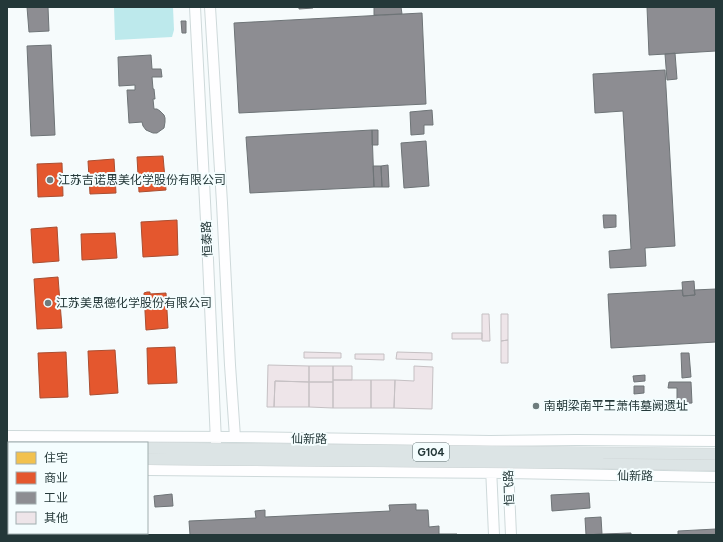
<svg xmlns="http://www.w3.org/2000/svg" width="723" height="542" font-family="Figtree,'Noto Sans SC',sans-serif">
<rect width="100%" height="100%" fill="#f6fbfc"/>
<path fill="#bde9ec" d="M114,7h59l1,23 -2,7 -57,3z"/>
<path fill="#f2c14e" stroke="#b49848" d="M19,533h21l1,2h-22z"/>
<path fill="#e4572e" stroke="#aa4e31" d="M163,156l3,34 -27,2 -2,-35z
M114,159l2,34 -26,1 -2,-33z
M62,163l1,33 -25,1 -1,-33z
M177,220l1,35 -35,2 -2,-35z
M57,227l2,34 -26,2 -2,-34z
M115,233l2,25 -35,2 -1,-26z
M58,277l4,51 -25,1 -3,-50z
M147,292h3v2l16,-1 2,35 -22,2 -2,-37z
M175,347l2,36 -29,1 -1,-36z
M115,350l3,43 -28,2 -2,-44z
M66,352l2,45 -28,1 -2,-45z"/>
<path fill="#8d8d92" stroke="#6e7477" d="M27,7h21l1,24 -20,1z
M299,7h14v1l-14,1z
M374,7h27l1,7 -28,1z
M647,7h69v44l-67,4z
M422,13l4,91 -187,9 -5,-90z
M181,21h5v12h-4z
M51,45l4,90 -24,1 -4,-90z
M675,53l2,26 -10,1 -2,-26z
M151,55l1,14h9l1,8h-10l1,12h1l1,10h-2l1,10h3l3,2 4,4 1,3v4l-1,6 -7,5h-4l-7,-3 -3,-4 -1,-4 -13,1 -2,-33h8v-5l-16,1 -1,-29z
M665,70l10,176 -30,2 1,18 -36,2 -1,-17 22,-2 -8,-138 -28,2 -2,-39z
M432,110l1,15h-9v9l-13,1 -1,-23z
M372,130l2,57 -124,6 -4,-56z
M372,130h6v15h-6z
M426,141l3,45 -25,2 -3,-45z
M388,165l1,22h-7l-1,-21z
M373,166h8l1,21h-8z
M603,215h13v12l-12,1z
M694,281l1,14 -12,1 -1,-14z
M716,289v53l-105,6 -3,-54 74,-4 1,6 12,-1 -1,-5z
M681,353h8l2,24 -9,1z
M645,375v6l-11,1 -1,-6z
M669,382h22l1,21 -15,1v-16h-9z
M634,386h10v7l-10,1z
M589,493l1,15 -38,3 -1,-16z
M172,494l1,12 -18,1 -1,-11z
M416,504v6h12l1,17 10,-1v8h18v1h-267l-1,-14 67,-3 -1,-7 10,-1v7l125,-6 -1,-6z
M601,517l1,17 -16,1 -1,-17z
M716,529v6h-38v-4z
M132,533h8v2h-8z
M631,533v2h-46l17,-1z"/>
<path fill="#eee5e9" stroke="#c5c0c3" d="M482,314h7l1,27h-8z
M501,314h7v26l-7,1z
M452,333h30v6h-30z
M508,340v23h-7v-22z
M304,352l37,1v5h-37z
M397,352l35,1v7l-36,-1z
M355,354h29v6l-29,-1z
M268,365l41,1v16l-34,-1 -1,26h-7z
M309,366h24v16h-24z
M333,366h19v14h-19z
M414,366l19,1 -1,42 -38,-1 1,-28 19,1z
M333,380h38v28h-38z
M371,380h24l-1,28h-23z
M275,381l34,1v25h-35z
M309,382h24v26l-24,-1z"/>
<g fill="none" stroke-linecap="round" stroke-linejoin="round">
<defs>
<path id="secondary" d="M195,7l13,253 8,182
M210,7l12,196 8,162 5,72
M7,436l228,1 255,4 86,-1 140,1
M491,467l3,68
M508,467l3,68
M7,470h2
M147,470l361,3 208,4
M59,533v2
M72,533v2"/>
<path id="primary" d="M7,447h2
M7,457h2
M600,463l116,2"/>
</defs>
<use href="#secondary" stroke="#ced9da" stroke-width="12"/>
<use href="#primary" stroke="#d0d6d7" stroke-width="12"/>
<use href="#secondary" stroke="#fefeff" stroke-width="10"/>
<use href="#primary" stroke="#dce4e5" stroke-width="11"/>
<defs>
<path id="primary-bridge" d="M147,448l569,6
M147,459l453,4"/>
</defs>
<use href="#primary-bridge" stroke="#d0d6d7" stroke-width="12" stroke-linecap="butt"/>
<use href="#primary-bridge" stroke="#dce4e5" stroke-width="11"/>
</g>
<g fill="#6e7c7d" stroke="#f4fdfe" stroke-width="1.5">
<circle cx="50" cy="180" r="4"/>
<circle cx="48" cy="303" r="4"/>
<circle cx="536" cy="406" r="4"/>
</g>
<g text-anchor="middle" stroke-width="4" stroke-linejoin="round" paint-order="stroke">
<rect fill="#f4fdfe" stroke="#627374" stroke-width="1" x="413" y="443" width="36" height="18" rx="3"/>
<g font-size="11" font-weight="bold" fill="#243839">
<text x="431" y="456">G104</text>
</g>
<g font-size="12" fill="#243839" stroke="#f4fdfe" text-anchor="start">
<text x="58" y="184">江苏吉诺思美化学股份有限公司</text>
<text x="56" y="307">江苏美思德化学股份有限公司</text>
<text x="544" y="410">南朝梁南平王萧伟墓阙遗址</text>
</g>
<g font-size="12" fill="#243839" stroke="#f4fdfe">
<text transform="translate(207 239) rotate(-93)" y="4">恒泰路</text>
<text transform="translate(309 439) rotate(1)" y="4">仙新路</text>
<text transform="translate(635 476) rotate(1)" y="4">仙新路</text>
<text transform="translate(509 488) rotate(-92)" y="4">恒飞路</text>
</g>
</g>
<rect width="723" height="542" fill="none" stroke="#243839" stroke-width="16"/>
<rect x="8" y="442" width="140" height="92" fill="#f4fdfe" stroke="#a1aeaf"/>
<rect x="16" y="452" width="20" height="12" fill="#f2c14e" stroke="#a1aeaf"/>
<text x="44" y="462" font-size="12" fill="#243839">住宅</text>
<rect x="16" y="472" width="20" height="12" fill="#e4572e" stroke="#a1aeaf"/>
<text x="44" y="482" font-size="12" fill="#243839">商业</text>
<rect x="16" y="492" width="20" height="12" fill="#8d8d92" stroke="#a1aeaf"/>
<text x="44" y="502" font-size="12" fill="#243839">工业</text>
<rect x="16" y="512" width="20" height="12" fill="#eee5e9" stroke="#a1aeaf"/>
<text x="44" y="522" font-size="12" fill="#243839">其他</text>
</svg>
